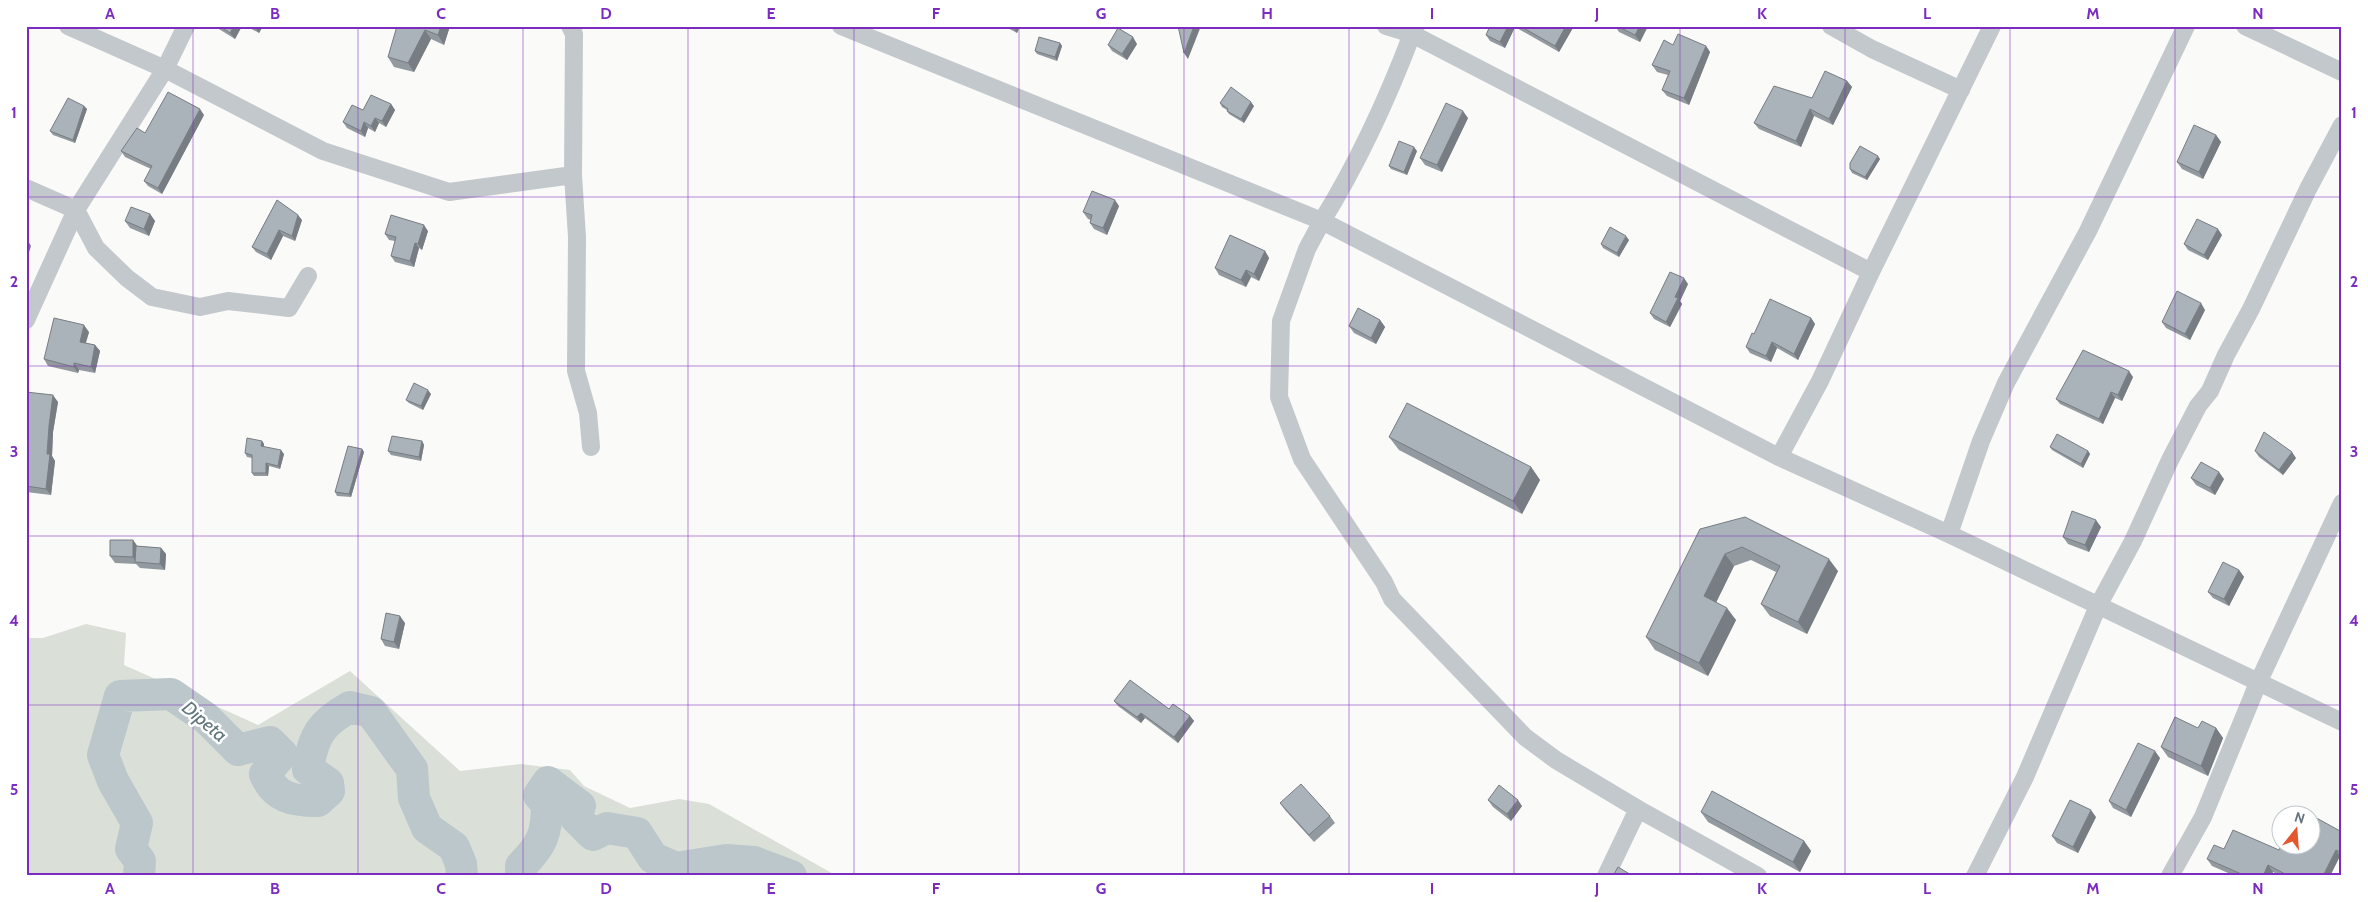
<svg xmlns="http://www.w3.org/2000/svg" width="2368" height="902" font-family="Cabin,sans-serif">
<rect width="100%" height="100%" fill="#fafaf8"/>
<path fill="#dadfd7" d="M86,624l40,9 -2,32 134,60 92,-54 110,100 61,-7 49,6 14,16 46,22 49,-9 30,5 128,72h-811v-238h17z"/>
<g fill="none" stroke-linecap="round" stroke-linejoin="round">
<path stroke="#bbc7cb" stroke-width="32" d="M139,876l1,-15 -9,-12 6,-26 -24,-42 -10,-26 17,-59 51,-2 35,24 32,32 32,-8 12,12 -17,20c10,24 28,27 53,27l11,-10 -1,-8 -20,-14c5,-33 13,-46 42,-62l21,5 41,57 2,29 13,30 27,19 7,17 1,12
M521,876v-10c21,-21 26,-32 26,-62l-8,-9 9,-13 32,24 -5,11 18,18 14,-7 30,5 16,25 23,10 50,-8 28,2 37,14"/>
<path stroke="#c3c8cc" stroke-width="18" d="M68,26l97,43 158,82 126,41 124,-17
M570,26l4,8 -1,141 4,62 -1,134 12,42 3,34
M841,26l481,195 -15,28 -26,72 -2,76 23,62 82,123 8,17 133,138 31,23 82,49 120,67
M1386,26l26,8 4,-8
M1831,26l41,23 89,41
M2245,26l97,46
M26,188l50,22 20,38 31,30 25,19 48,10 28,-6 61,7 19,-32
M1871,272l-459,-238c-25,66 -53,127 -90,187l457,236 170,77 393,188
M26,320l50,-110 89,-141 21,-43
M1779,457l41,-76 51,-109 121,-246
M1949,534l32,-93 25,-58 82,-152 98,-205
M1606,876l32,-67
M1975,876l50,-99 73,-171 35,-65 37,-81 28,-54 12,-15 16,-36 25,-46 57,-120 34,-64
M2170,876l33,-59 55,-134 84,-180"/>
</g>
<path fill="#929a9f" d="M214,26h28l-7,13z
M246,26h17l-4,7z
M397,26h53l-6,19 -13,-6 -17,33 -20,-5 -6,-10z
M1004,26h16l-3,7z
M1490,26h84l-15,26 -44,-25 -10,21 -15,-7 -4,-6z
M1615,26h33l-8,16 -21,-10z
M1060,43l2,3 -5,15 -20,-7 -2,-3z
M1137,44l-10,16 -15,-9 -4,-6z
M1673,45l33,1 4,6 -21,53 -22,-9 -5,-6 6,-15 -11,-3 -5,-7z
M1847,81l5,6 -19,38 -19,-9 -13,31 -42,-18 -5,-6 58,-25z
M1220,103l34,3 -10,17 -15,-9 -2,-3v-1l-5,-3z
M391,104l4,6 -9,17 -7,-4 -4,9 -7,-4 -3,9 -18,-9 -4,-6 20,-12z
M84,106l3,3 -12,34 -22,-8 -3,-4z
M204,115l-42,79 -14,-8 -4,-5 7,-12 -26,-12 -4,-6 24,-18z
M1468,118l-26,54 -17,-7 -5,-7z
M2216,135l5,7 -18,37 -21,-10 -5,-7z
M1417,151l-10,24 -16,-6 -2,-3z
M1880,159l-13,21 -15,-7 -2,-4z
M277,200l25,20 -7,21 -12,-5 -12,24 -15,-8 -4,-5z
M1119,206l-12,29 -13,-6 -4,-6 1,-3 -3,-1 -5,-7z
M150,214l5,7 -6,15 -19,-8 -5,-7z
M428,231l-6,19 -3,-2 -5,19 -19,-5 -4,-6 4,-15 -6,-1 -4,-6z
M2222,235l-14,25 -20,-10 -4,-6z
M1629,240l-10,17 -16,-9 -2,-4z
M1265,251l4,7 -10,23 -8,-4 -5,10 -27,-12 -4,-7z
M1688,284l-8,17 2,3 -12,23 -16,-8 -4,-6z
M2205,310l-15,30 -24,-12 -4,-6z
M1811,318l4,6 -17,36 -21,-12 -6,14 -21,-9 -4,-6 8,-13z
M1380,320l5,7 -9,17 -22,-11 -5,-7z
M89,332l-3,11 9,2 5,6 -5,22 -16,-3 -1,3 -30,-7 -4,-7z
M2133,377l-11,24 -7,-3 -12,26 -43,-20 -4,-5z
M26,392l32,10 -5,30 -1,24 3,5 -4,34 -25,-3z
M431,394l-8,16 -14,-7 -3,-3z
M1389,437l142,30 9,13 -18,34 -123,-64z
M262,441l2,3v3l20,7 -4,15 -11,-3 -1,10h-14l-2,-3v-15l-5,-1 -2,-4z
M422,441l2,4 -3,16 -30,-6 -3,-4z
M2050,447l38,4 2,3 -7,14 -31,-18z
M362,449l2,3 -13,45 -14,-1 -2,-4z
M2255,451l41,7 -13,17 -24,-18z
M2191,478l33,1 -9,16 -19,-10z
M2101,527l-12,25 -21,-8 -5,-7z
M1700,529l138,42 -31,63 -37,-18 -9,-12 15,-32 -25,-12 -17,6 -18,36 20,18 -28,56 -53,-26 -9,-13z
M133,540l4,6 24,2 5,6 -1,16 -25,-2 -4,-4 -21,-1 -5,-7z
M2239,570l5,7 -15,29 -16,-8 -5,-6z
M405,623l-6,26 -14,-3 -4,-7z
M1114,701l55,8 21,7 4,5 -16,22 -33,-25 -4,5 -23,-17z
M2198,728h18l7,10 -15,38 -40,-19 -7,-10z
M2160,758l-29,59 -18,-9 -4,-7z
M1488,800l34,6 -11,15 -18,-14z
M1280,803l50,13 5,7 -21,19 -29,-32z
M1701,812l103,29 7,10 -11,21 -92,-50z
M2096,817l-18,36 -21,-10 -5,-7z
M2342,832v25l-2,-1 -10,20h-49l-8,-4 -2,4h-36l-23,-10 -5,-7 17,-10 55,1z"/>
<path fill="#777d82" d="M234,26h8l-7,13 -5,-6z
M254,26h9l-4,7z
M441,26h9l-6,19 -6,-10z
M1013,26h7l-3,7 -4,-6z
M1194,26h7l-13,33 -4,-6z
M1508,26h6l1,1 -10,21 -5,-6z
M1566,26h8l-15,26 -4,-6z
M1640,26h8l-8,16 -5,-7z
M425,30l6,9 -17,33 -6,-9z
M1133,37l4,7 -10,16 -5,-6z
M1060,43l2,3 -5,15 -2,-4z
M1706,46l4,6 -21,53 -5,-7z
M1847,81l5,6 -19,38 -4,-6z
M1251,102l3,4 -10,17 -3,-4z
M391,104l4,6 -9,17 -4,-6z
M84,106l3,3 -12,34 -2,-3z
M200,109l4,6 -42,79 -4,-6z
M1810,109l4,7 -13,31 -5,-6z
M1463,111l5,7 -26,54 -5,-7z
M375,118l4,5 -4,9 -4,-6z
M364,122l4,6 -3,9 -4,-6z
M2216,135l5,7 -18,37 -4,-7z
M1414,147l3,4 -10,24 -3,-3z
M1878,156l2,3 -13,21 -2,-3z
M1115,200l4,6 -12,29 -4,-7z
M150,214l5,7 -6,15 -5,-7z
M298,215l4,5 -7,21 -3,-5z
M424,225l4,6 -6,19 -4,-6z
M2218,229l4,6 -14,25 -4,-5z
M279,230l4,6 -12,24 -4,-6z
M1626,236l3,4 -10,17 -2,-4z
M27,239l4,7 -5,16v-22z
M415,243l4,5 -5,19 -4,-6z
M1265,251l4,7 -10,23 -5,-7z
M1246,270l5,7 -5,10 -5,-7z
M1684,278l4,6 -8,17 2,3 -12,23 -4,-5 9,-25z
M2201,303l4,7 -15,30 -5,-6z
M1811,318l4,6 -17,36 -4,-6z
M1380,320l5,7 -9,17 -5,-6z
M84,325l5,7 -5,16 -4,-6z
M1772,342l5,6 -6,14 -5,-6z
M95,345l5,6 -5,22 -4,-6z
M74,363l5,7 -1,3 -4,-6z
M2129,371l4,6 -11,24 -4,-6z
M428,390l3,4 -8,16 -2,-4z
M2111,392l4,6 -12,26 -4,-5z
M53,395l5,7 -5,30 -1,24 3,5 -4,34 -5,-6 1,-35 2,-28z
M262,441l2,3 -1,5 -2,-3z
M422,441l2,4 -3,16 -2,-4z
M362,449l2,3 -13,45 -2,-3z
M281,450l3,4 -4,15 -2,-3z
M2088,451l2,3 -7,14 -2,-4z
M2292,452l4,6 -13,17 -4,-5z
M266,463l3,3 -1,10 -2,-3z
M1531,467l9,13 -18,34 -9,-13z
M2219,472l5,7 -9,16 -5,-7z
M2096,520l5,7 -12,25 -4,-7z
M133,540l5,7 -2,15 -3,-5z
M161,548l5,6 -1,16 -5,-6z
M1725,554l9,12 -21,43 -9,-13z
M1829,559l9,12 -31,63 -9,-12z
M2239,570l5,7 -15,29 -5,-7z
M1727,608l9,12 -28,56 -9,-13z
M400,616l5,7 -6,26 -5,-7z
M1141,713l4,5 -4,5 -4,-6z
M1190,716l4,5 -16,22 -4,-6z
M2216,728l7,10 -15,38 -7,-10z
M2155,751l5,7 -29,59 -5,-7z
M1518,800l4,6 -11,15 -4,-7z
M2091,810l5,7 -18,36 -5,-6z
M1804,841l7,10 -11,21 -7,-10z
M2336,850l4,6 -10,20h-7z
M2268,865l5,7 -2,4h-8z"/>
<path fill="#aab3b9" stroke="#777d82" d="M220,26h14l-4,7z
M397,26h44l-3,9 -13,-5 -17,33 -20,-6z
M1178,26h16l-10,27z
M1490,26h18l-8,16 -14,-7z
M1520,26h46l-11,20z
M1617,26h23l-5,9z
M1118,28l15,9 -11,17 -14,-9z
M1678,34l28,12 -22,52 -22,-8 8,-19 -18,-6 12,-25 9,5z
M1039,37l21,6 -5,14 -20,-6z
M1825,71l22,10 -18,38 -19,-10 -14,32 -42,-18 20,-37 38,12z
M1231,87l20,15 -10,17 -14,-8 1,-2 -8,-6z
M168,92l32,17 -42,79 -14,-7 8,-15 -31,-15 16,-23 8,5z
M371,95l20,9 -9,17 -7,-3 -4,8 -7,-4 -3,9 -18,-9 9,-17 11,5z
M68,98l16,8 -11,34 -23,-9z
M1446,103l17,8 -26,54 -17,-7z
M2194,125l22,10 -17,37 -22,-10z
M1399,141l15,6 -10,25 -15,-6z
M1860,146l18,10 -13,21 -15,-8v-6z
M1092,191l23,9 -12,28 -13,-5 2,-8 -9,-3z
M277,200l21,15 -6,21 -13,-6 -12,24 -15,-7z
M131,207l19,7 -6,15 -19,-8z
M391,215l33,10 -6,19 -3,-1 -5,18 -19,-5 5,-19 -11,-3z
M2197,219l21,10 -14,26 -20,-11z
M1610,227l16,9 -9,17 -16,-9z
M1230,235l35,16 -11,23 -8,-4 -5,10 -26,-12z
M1670,272l14,6 -9,19 3,1 -12,24 -16,-9z
M2177,291l24,12 -16,31 -23,-12z
M1770,299l41,19 -17,36 -22,-12 -6,14 -20,-9 6,-14 2,1z
M1358,308l22,12 -9,18 -22,-12z
M54,318l30,7 -4,17 15,3 -4,22 -17,-4v4l-30,-8z
M2083,350l46,21 -11,24 -7,-3 -12,27 -43,-20z
M414,383l14,7 -7,16 -15,-6z
M26,392l27,3 -4,31 -2,28h3l-4,35 -20,-3z
M1407,403l124,64 -18,34 -124,-64z
M2264,432l28,20 -13,18 -24,-19z
M2057,434l31,17 -7,13 -31,-17z
M392,436l30,5 -3,16 -31,-6z
M247,438l15,3 -1,5 20,4 -3,16 -12,-3v10h-14v-18l-7,-2z
M348,446l14,3 -13,45 -14,-2z
M2201,462l18,10 -9,16 -19,-10z
M2072,511l24,9 -11,25 -22,-8z
M1745,517l84,42 -31,63 -37,-18 19,-38 -38,-19 -17,7 -21,42 23,12 -28,55 -53,-26 54,-108z
M110,540h23v17l-23,-1z
M136,546l25,2 -1,16 -25,-2z
M2223,562l16,8 -15,29 -16,-7z
M386,613l14,3 -6,26 -13,-3z
M1130,680l39,29 4,-5 17,12 -16,21 -33,-24 -4,4 -23,-16z
M2175,717l23,11 4,-7 14,7 -15,38 -40,-19z
M2138,743l17,8 -29,59 -17,-9z
M1301,784l29,32 -21,19 -29,-32z
M1499,785l19,15 -11,14 -19,-14z
M1712,791l92,50 -11,21 -92,-50z
M2070,800l21,10 -18,37 -21,-11z
M2311,815l31,17v21l-6,-3 -13,26h-34l-21,-11 -5,11h-17l-39,-17 7,-14 10,4 9,-19 46,20 3,-6h28z
M1618,867l15,9h-20z
M1696,873l5,3h-7z"/>
<path fill="none" stroke="#7b2cbf" stroke-width="1" stroke-opacity="0.55" d="M193,26v850M358,26v850M523,26v850M688,26v850M854,26v850M1019,26v850M1184,26v850M1349,26v850M1514,26v850M1680,26v850M1845,26v850M2010,26v850M2175,26v850M26,197h2316M26,366h2316M26,536h2316M26,705h2316"/>
<g text-anchor="middle" stroke-width="5" stroke-linejoin="round" paint-order="stroke">
<g font-size="19" font-style="italic" fill="#60757c" stroke="#fff">
<text transform="translate(205 721) rotate(40)" y="7">Dipeta</text>
</g>
</g>
<rect width="2368" height="902" fill="none" stroke="#ffffff" stroke-width="55"/>
<g transform="translate(2296 830) rotate(17)"><circle r="24" fill="#ffffff" stroke="#c1c8cd"/>
<path d="M0-4L9 19L0 12L-9 19Z" fill="#e4572e"/>
<text y="-8" font-size="14" font-weight="bold" text-anchor="middle" fill="#657683">N</text>
</g>
<rect x="28" y="28" width="2312" height="846" fill="none" stroke="#7b2cbf" stroke-width="2"/>
<g font-size="16" text-anchor="middle" font-weight="bold" fill="#7b2cbf">
<text x="110" y="19">A</text>
<text x="275" y="19">B</text>
<text x="441" y="19">C</text>
<text x="606" y="19">D</text>
<text x="771" y="19">E</text>
<text x="936" y="19">F</text>
<text x="1101" y="19">G</text>
<text x="1267" y="19">H</text>
<text x="1432" y="19">I</text>
<text x="1597" y="19">J</text>
<text x="1762" y="19">K</text>
<text x="1927" y="19">L</text>
<text x="2093" y="19">M</text>
<text x="2258" y="19">N</text>
<text x="14" y="118">1</text>
<text x="2354" y="118">1</text>
<text x="14" y="287">2</text>
<text x="2354" y="287">2</text>
<text x="14" y="457">3</text>
<text x="2354" y="457">3</text>
<text x="14" y="626">4</text>
<text x="2354" y="626">4</text>
<text x="14" y="795">5</text>
<text x="2354" y="795">5</text>
<text x="110" y="894">A</text>
<text x="275" y="894">B</text>
<text x="441" y="894">C</text>
<text x="606" y="894">D</text>
<text x="771" y="894">E</text>
<text x="936" y="894">F</text>
<text x="1101" y="894">G</text>
<text x="1267" y="894">H</text>
<text x="1432" y="894">I</text>
<text x="1597" y="894">J</text>
<text x="1762" y="894">K</text>
<text x="1927" y="894">L</text>
<text x="2093" y="894">M</text>
<text x="2258" y="894">N</text>
</g>
</svg>
